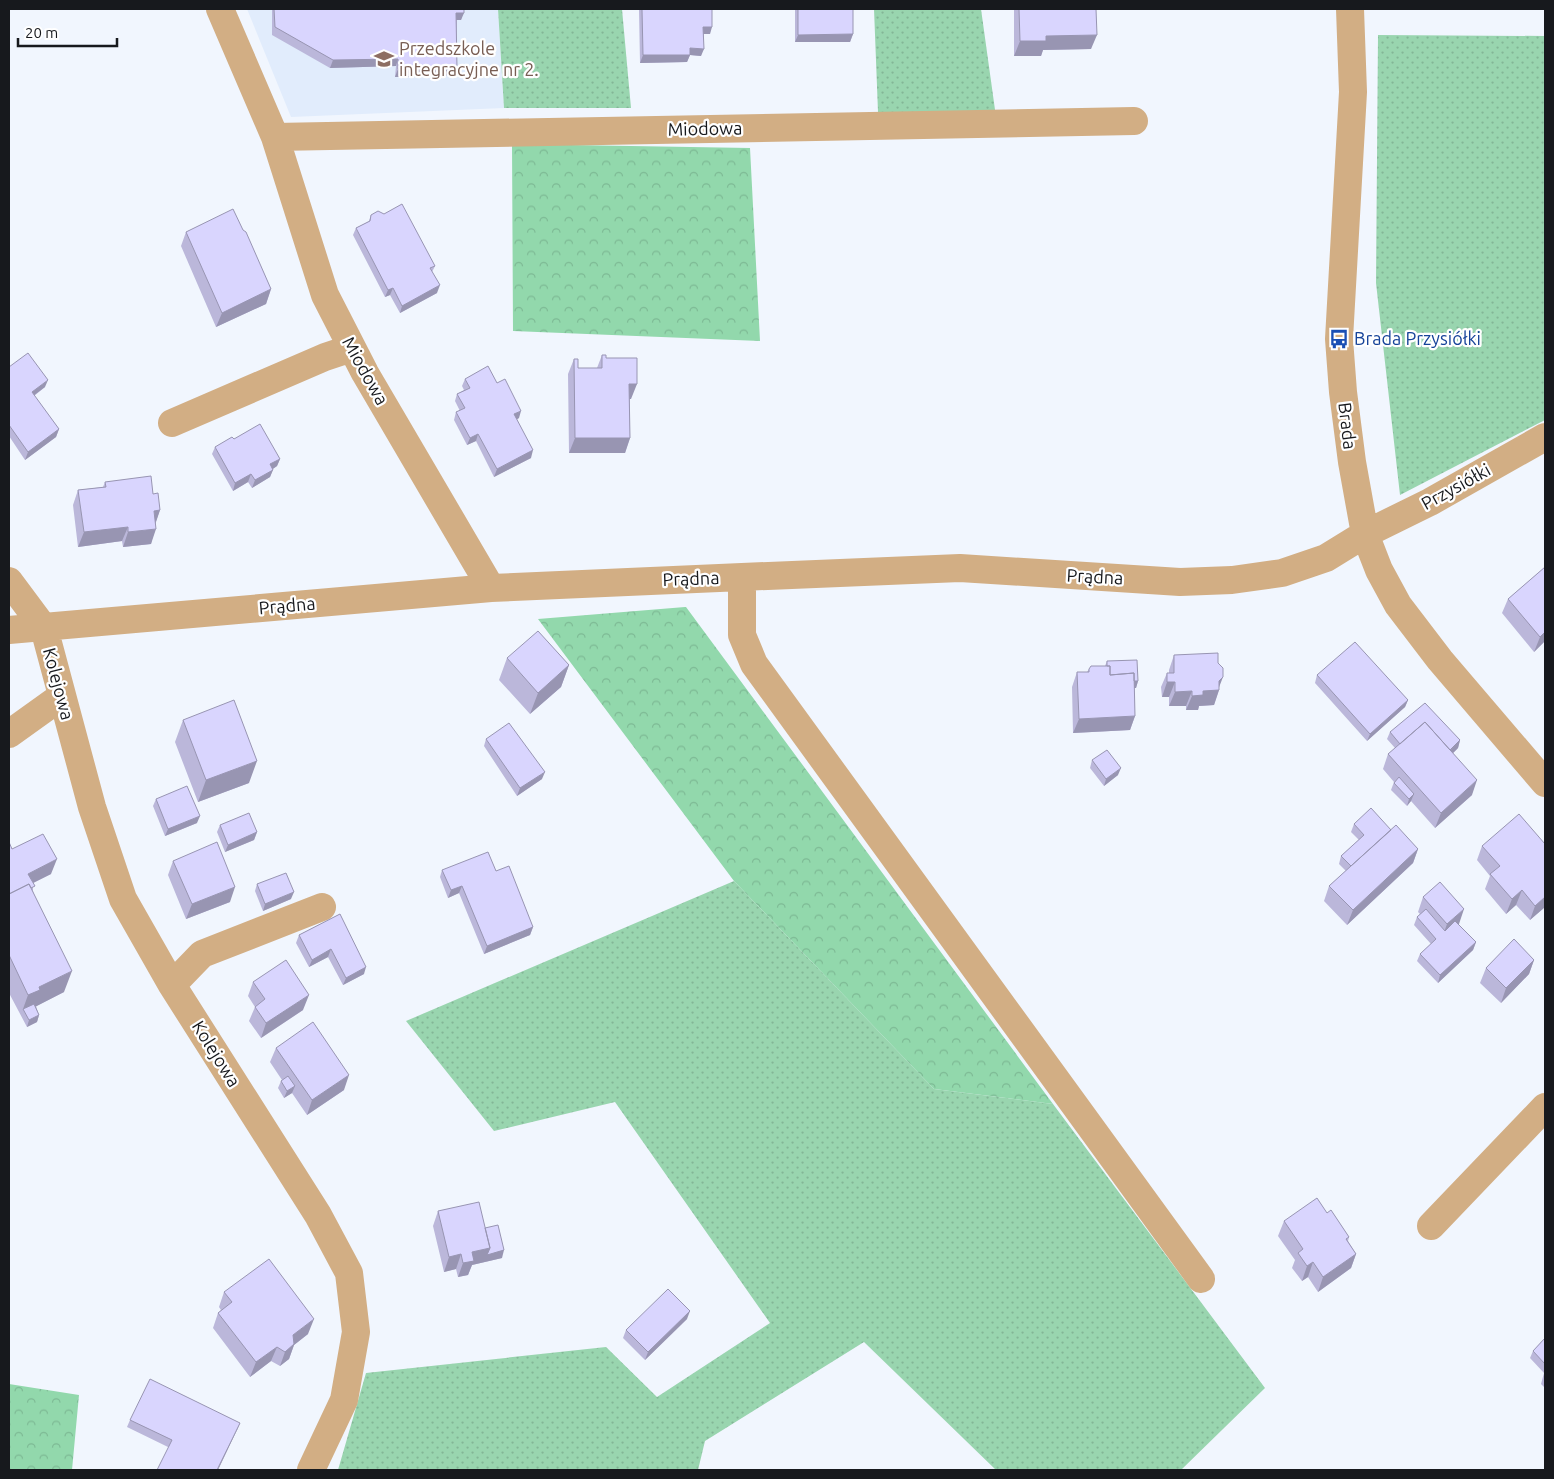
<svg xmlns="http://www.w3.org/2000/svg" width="1554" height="1479" font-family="Ubuntu,sans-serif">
<defs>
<pattern id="green-dots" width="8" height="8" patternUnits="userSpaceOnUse" patternTransform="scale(1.25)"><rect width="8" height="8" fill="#99d5af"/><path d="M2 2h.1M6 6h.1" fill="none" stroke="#83b696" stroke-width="1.8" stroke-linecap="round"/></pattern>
<pattern id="forest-crowns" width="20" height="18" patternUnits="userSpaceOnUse" patternTransform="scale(1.25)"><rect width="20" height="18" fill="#92d8ac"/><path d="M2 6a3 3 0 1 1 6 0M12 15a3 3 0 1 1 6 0" fill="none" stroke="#7db994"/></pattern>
</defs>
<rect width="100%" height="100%" fill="#f1f6fe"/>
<path fill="#e1ecfc" d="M247,9h251l6,99 -213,9z"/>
<path fill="url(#green-dots)" d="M498,9h124l9,99h-127z
M874,9h107l15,108 -118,-5z
M1378,35l167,1v384l-145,75 -24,-212z
M734,881l200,208 119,15 212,284 -84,82h-185l-132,-128 -159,99 -7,29h-360l28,-97 240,-26 51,50 113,-74 -155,-221 -121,29 -88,-110z"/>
<path fill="url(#forest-crowns)" d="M512,144l238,4 10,193 -247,-10z
M685,607h1l367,497 -119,-15 -200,-208 -196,-262z
M9,1384l70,11 -7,75h-63z"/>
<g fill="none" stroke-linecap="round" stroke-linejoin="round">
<path stroke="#d2ae84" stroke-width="28" d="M220,9l55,128 50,158 40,78 126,215
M1350,9l3,83 -14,247 4,53 9,70 13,72 14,36 19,35 42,55 105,123
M275,137l859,-16
M172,423l153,-66 27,-9
M742,577v58l12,29 447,615
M9,581l35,47 48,179 31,92 49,86 146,230 31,58 7,59 -12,68 -33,70
M9,630l482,-42 251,-11 218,-9 220,14 52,-2 50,-7 44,-15 39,-24 65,-32 115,-65
M9,734l53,-38
M172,985l30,-31 120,-47
M1431,1226l114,-119"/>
</g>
<path fill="#bbb7da" d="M272,9h192l-3,11h-4l-2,55 -60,2 1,-11 -66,2 -58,-33z
M639,9h73l-2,25h-6l-3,22 -11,-1 -3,7 -47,1z
M795,9h58v25l-3,8h-55z
M1014,9h82l-5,40 -48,1 -2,6h-27z
M371,215l64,51 -3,6 5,21 -37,20 -10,-18 -5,2 -32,-62 3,-7 13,-7z
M243,230l28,59 -5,15 -50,23 -35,-81 5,-14z
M602,355l4,3 25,41h-1v39l-5,15h-56l-1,-79 6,-15 4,9h19z
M9,367l36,20 -11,9 25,33 -3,8 -31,23 -16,-24z
M465,379l32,4 22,35 -2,1 14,39 -37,19 -18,-36 -9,4 -13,-25 2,-8 4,-1 -5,-10 2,-7 7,-4 -2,-4z
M234,439l46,20 -3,7 -4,3 -3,8 -18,11 -4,-6 -15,9 -21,-37 3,-7z
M105,482l48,12 7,16 -5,14 -4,20 -28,3 -1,-6 -44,6 -5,-42 5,-15 25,-3z
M1545,567v76l-1,-1 -10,10 -32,-39 6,-14z
M1174,655l45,32v3l-5,15 -15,1 -1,4h-12v-4h-17v-9h-7l-1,-10 6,-14h2v-3z
M507,658l62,7 -8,22 -31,27 -31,-34z
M1107,661l31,20 -2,7h-2l1,28 -5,14 -57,3 -1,-46 5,-15h10l2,-3 16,-3z
M1317,675l91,25 -3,7 -38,34 -52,-58z
M183,720l66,63 -51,19 -23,-60z
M1390,732l70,8 -2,8 -5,5 19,42 -37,33 -24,-27 -4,5 -16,-16 3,-8 -11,-13 5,-15 7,-6 -8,-9z
M486,739l56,40 -25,17 -33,-50z
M1092,760l26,15 -14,11 -14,-18z
M156,799l41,24 -32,13 -12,-30z
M1354,824l37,6 27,19 -5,14 -66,62 -23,-24 5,-15 17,-15 -7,-7 2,-8 18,-16 -8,-8z
M220,825l37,7 -3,8 -29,12 -8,-20z
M9,842l3,7 39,25 -18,9v8l31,101 -28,14 3,9 -2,7 -10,5 -18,-34z
M1545,844v63l-15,13 -14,-15 -10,9 -21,-25 5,-13 -13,-16 5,-14z
M173,861l57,41 -44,17 -18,-44z
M442,870l54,1 37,56 -3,8 -46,19 -25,-61 -11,5 -8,-21z
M257,884l34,15 -28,12 -8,-20z
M1423,897l36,27h-1l18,18 -3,8 -35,33 -21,-22 3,-7 11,-10 -17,-19 3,-8 3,-3 -2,-2z
M340,914l24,60 -21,11 -15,-28 -19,10 -13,-24 3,-8z
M1534,960l-5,14 -28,29 -21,-20 6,-15z
M253,982l50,28 -42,28 -12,-17 6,-14 -7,-11z
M276,1048l68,42 -37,25 -15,-22 -8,5 -6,-10 3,-7 1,-1 -12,-18z
M438,1211l47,17 17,30 -30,7 -4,10 -10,2 -2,-8 -12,3 -11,-46z
M1327,1213l22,24 -1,4 8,13 -5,14 -33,24 -10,-15 -6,4 -10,-13 3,-8 -17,-24 6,-15z
M224,1292l84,42 -14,11 -5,14 -9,7 -9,-5 -21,16 -37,-49 5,-15 3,-3 -2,-3z
M687,1319l-42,41 -22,-22 3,-8z
M1545,1338v50l-4,-4 3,-11 -14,-15 3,-7z
M130,1420l110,3 -3,7 -69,17 -41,-20z"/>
<path fill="#9895b2" d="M456,13h8l-3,7h-7z
M703,27h9l-2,7h-9z
M853,34l-3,8h-55l3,-7z
M1097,35l-6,14 -48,1 -2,6h-27l6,-15 26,-5z
M690,48l14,1 -3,7 -11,-1 -3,7 -47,1 3,-8z
M398,59l-2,7 -66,2 3,-8z
M457,68l-2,7 -60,2 3,-8z
M440,285l-3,8 -37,20 2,-7z
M393,288l-3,7 -5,2 3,-7z
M271,289l-5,15 -50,23 6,-14z
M48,380l-3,7 -16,12 3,-7z
M629,384h8l-6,15h-7z
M521,411l-2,7 -7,4 2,-8z
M59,429l-3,8 -31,23 3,-8z
M478,434l-2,7 -9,4 3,-7z
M575,438h55l-5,15h-56z
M533,450l-2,8 -37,19 3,-8z
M280,459l-3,7 -9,6 2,-8z
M273,470l-3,7 -18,11 3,-8z
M251,474l-3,8 -15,9 2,-8z
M160,510l-5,15 -1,-14z
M128,527l-6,14 -44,6 6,-15z
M156,529l-5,15 -28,3 5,-15z
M1545,632v8l-1,2 -10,10 6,-15z
M569,665l-8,22 -31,27 8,-21z
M1223,677l-5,13h1l-5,15 -15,1 -1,4h-12l6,-14 11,-5 16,-10z
M1138,681l-2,7 -31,1 3,-7z
M1167,682h8l-6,15h-7z
M1192,691l-6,15h-17l6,-14z
M1408,700l-3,7 -38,34 3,-7z
M1135,716l-5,14 -57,3 6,-14z
M1460,740l-2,8 -15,15 3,-8z
M257,761l-8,22 -51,19 8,-22z
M1121,768l-3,7 -14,11 2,-7z
M545,772l-3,7 -25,17 3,-8z
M1477,780l-5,15 -37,33 6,-15z
M1414,794l-3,7 -4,5 2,-7z
M200,816l-3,7 -32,13 3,-7z
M257,832l-3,8 -29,12 3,-7z
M1418,849l-5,14 -66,62 6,-15z
M57,859l-6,15 -28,14 5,-14z
M462,886l-3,7 -11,5 3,-8z
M235,887l-5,15 -44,17 6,-15z
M1522,890l-6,15 -10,9 6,-15z
M294,892l-3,7 -28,12 2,-7z
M1545,897v10l-15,13 5,-14z
M1464,909l-5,15 -17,14 5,-14z
M533,927l-3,8 -46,19 3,-8z
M1476,942l-3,8 -35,33 2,-8z
M331,949l-3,8 -19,10 3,-7z
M1534,960l-5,14 -28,29 5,-15z
M366,967l-2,7 -21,11 3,-7z
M72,971l-8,21 -31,16 -10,1 5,-14 11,-8z
M309,995l-6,15 -42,28 5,-15z
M39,1015l-2,7 -10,5 2,-7z
M349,1075l-5,15 -37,25 5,-15z
M295,1086l-3,7 -8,5 3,-7z
M490,1248l14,2 -2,8 -30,7 -4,10 -10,2 5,-14 9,-11z
M461,1254l-5,15 -12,3 5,-15z
M1356,1254l-5,14 -33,24 5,-15z
M1313,1262l-5,15 -6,4 5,-15z
M690,1311l-3,8 -42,41 3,-8z
M314,1319l-6,15 -14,11 -5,14 -9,7 5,-14 8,-17z
M277,1347l-6,14 -21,16 6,-15z
M240,1423l-3,7 -19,40h-1z"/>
<path fill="#d9d5fe" stroke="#9895b2" d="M274,9h190v4h-8l1,55 -59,1v-10l-65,1 -58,-33z
M642,9h70v18h-9l1,22 -14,-1v7h-47z
M798,9h55v25l-55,1z
M1019,9h77l1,26 -51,1v5h-26z
M402,204l33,62 -5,2 10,17 -38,21 -9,-18 -5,2 -32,-62 14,-7 1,-6 7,-4 6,3z
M233,209l10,21 3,2 25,57 -49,24 -36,-81z
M28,353l20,27 -16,12 27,37 -31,23 -19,-27v-58z
M602,355h4v3h31v26h-8l1,54h-55l-1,-79h4v9h24z
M488,366l9,17 8,-4 16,32 -7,3 19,36 -36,19 -19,-35 -8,4 -14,-26 9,-4 -8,-14 13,-6 -5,-9z
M260,424l20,35 -10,5 3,6 -18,10 -4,-6 -16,9 -20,-36 17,-10 2,2z
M151,476l2,18 5,-1 2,17 -6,1 2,18 -28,3v-5l-44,5 -6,-42 28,-3 -1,-5z
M1545,567v65l-5,5 -32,-38z
M538,631l31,34 -31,28 -31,-35z
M1355,642l53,58 -38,34 -53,-59z
M1218,653v10l5,5v9l-4,4v9l-16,1v4l-11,1v-5l-17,1v-10h-8v-9h7v-18z
M1137,660l1,21h-4v-8l-24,2v-9h-3v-5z
M1091,666h19v9l24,-2 1,43 -56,3 -2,-47h12v-3z
M234,700l23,61 -51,19 -23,-60z
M1425,703l35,37 -10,10 -25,-28 -25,22 -10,-12z
M1425,722l52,58 -36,33 -53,-59z
M509,723l36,49 -25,16 -34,-49z
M1107,750l14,18 -15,11 -14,-19z
M1399,777l15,17 -5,5 -15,-16z
M187,786l13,30 -32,13 -12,-30z
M1371,808l20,22 -40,36 -10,-10 23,-21 -10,-11z
M249,813l8,19 -29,13 -8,-20z
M1519,814l26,30v53l-10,9 -13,-16 -10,9 -22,-25 10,-8 -18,-20z
M1396,825l22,24 -65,61 -24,-24z
M43,834l14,25 -29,15 7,12 -4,2 -2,-4 -20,10v-52l3,7z
M217,842l18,45 -43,17 -19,-43z
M488,852l8,19 13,-5 24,61 -46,19 -25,-60 -11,4 -9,-20z
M286,873l8,19 -29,12 -8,-20z
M1440,882l24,27 -17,15 -24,-27z
M29,884l43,87 -33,16 1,3 -12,5 -19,-40v-61z
M1426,909l19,22 10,-10 21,21 -36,33 -20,-21 16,-15 -19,-22z
M340,914l26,53 -20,11 -15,-29 -19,11 -13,-25z
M1514,939l20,21 -28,28 -20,-20z
M286,960l23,35 -43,28 -11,-16 10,-8 -12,-17z
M34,1004l5,11 -10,5 -6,-11z
M313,1022l36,53 -37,25 -36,-52z
M288,1076l7,10 -8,5 -6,-10z
M1317,1198l10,15 4,-3 18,27 -3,2 10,15 -33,23 -10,-15 -6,4 -9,-13 5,-4 -19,-28z
M479,1202l11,46 -18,4 2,9 -11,2 -2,-9 -12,3 -11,-46z
M498,1225l6,25 -17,5 3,-7 -5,-20z
M269,1259l45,60 -21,16 1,9 -9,8 -8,-5 -21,15 -38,-49 14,-11 -8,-10z
M668,1289l22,22 -42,41 -22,-22z
M1545,1338v26l-12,-13z
M150,1379l90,44 -23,47h-60l15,-30 -42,-20z"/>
<defs>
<symbol id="school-bare" viewBox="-9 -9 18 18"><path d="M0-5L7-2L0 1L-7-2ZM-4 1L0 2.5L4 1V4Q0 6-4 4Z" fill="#8d6e63" stroke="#fff" stroke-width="2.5" paint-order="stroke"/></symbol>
<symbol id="bus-bare" viewBox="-9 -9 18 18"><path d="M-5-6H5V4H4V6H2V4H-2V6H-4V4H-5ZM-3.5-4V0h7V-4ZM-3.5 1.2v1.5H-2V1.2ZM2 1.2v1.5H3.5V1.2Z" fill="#1a4fb4" stroke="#fff" stroke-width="2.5" paint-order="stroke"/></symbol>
</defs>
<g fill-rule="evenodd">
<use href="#school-bare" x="370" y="45" width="28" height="28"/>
<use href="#bus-bare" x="1325" y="325" width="28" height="28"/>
</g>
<g text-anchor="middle" stroke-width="4.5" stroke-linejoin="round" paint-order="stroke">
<g font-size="18" fill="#785e54" stroke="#fff" text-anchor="start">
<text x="399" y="55">Przedszkole<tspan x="399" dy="21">integracyjne nr 2.</tspan></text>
</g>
<g font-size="18" fill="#17191d" stroke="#fff">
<text transform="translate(705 129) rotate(-1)" y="6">Miodowa</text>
<text transform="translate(365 371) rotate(61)" y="6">Miodowa</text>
<text transform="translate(1347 426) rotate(83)" y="6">Brada</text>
<text transform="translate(1456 487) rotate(-29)" y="6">Przysiółki</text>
<text transform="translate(1095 577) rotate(3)" y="6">Prądna</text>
<text transform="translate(691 579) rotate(-2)" y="6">Prądna</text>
<text transform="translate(287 606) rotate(-5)" y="6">Prądna</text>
<text transform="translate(58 684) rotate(75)" y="6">Kolejowa</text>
<text transform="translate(216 1054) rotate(58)" y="6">Kolejowa</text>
</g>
<g font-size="18" fill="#164399" stroke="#fff" text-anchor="start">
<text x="1354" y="345">Brada Przysiółki</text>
</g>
</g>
<rect width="1554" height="1479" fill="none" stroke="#17191d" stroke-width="20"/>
<path d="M18 38v8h99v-8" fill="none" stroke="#17191d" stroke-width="2.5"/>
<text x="25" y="38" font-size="15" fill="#17191d" stroke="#ffffff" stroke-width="4" paint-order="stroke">20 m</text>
</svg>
